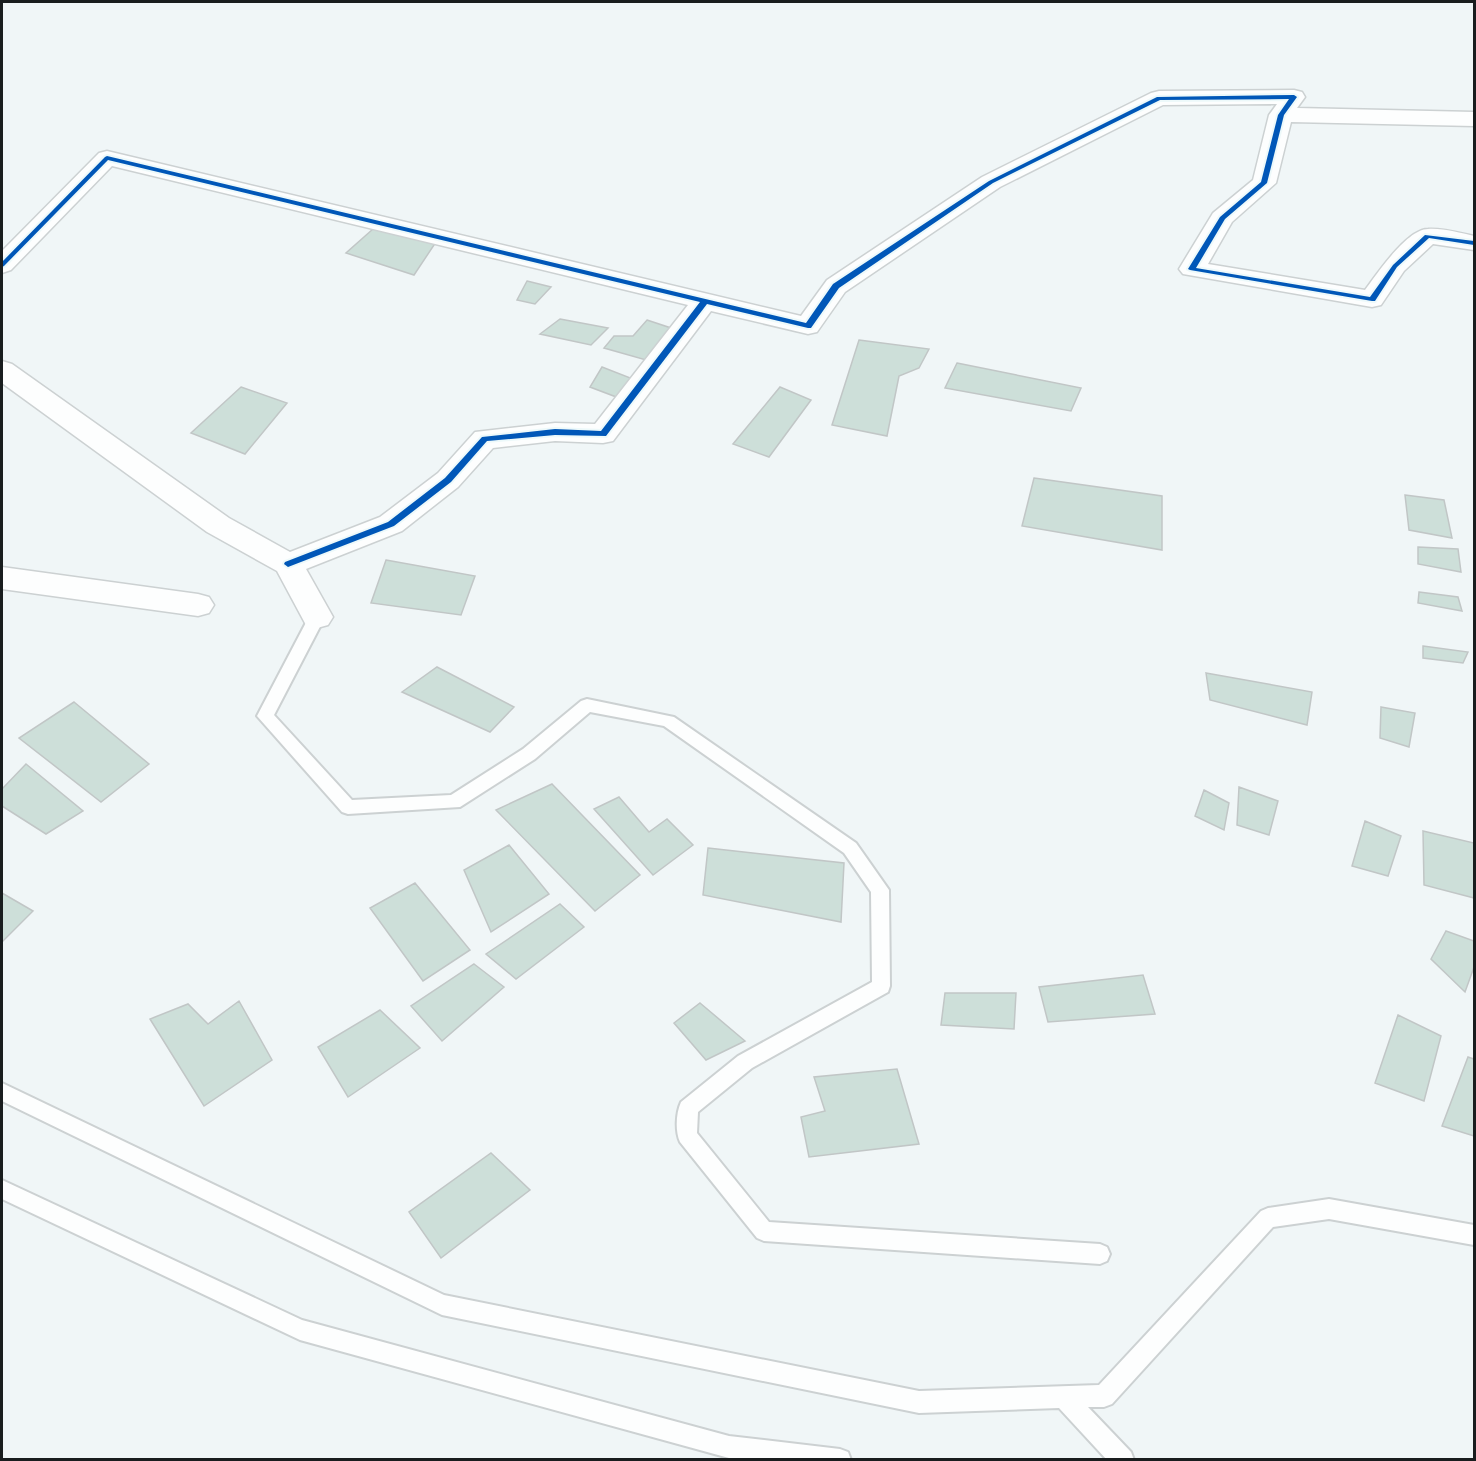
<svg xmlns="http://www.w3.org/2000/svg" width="1476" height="1461" font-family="Barlow,sans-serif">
<rect width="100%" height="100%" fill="#f0f6f7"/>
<path fill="#cddfd9" stroke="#c1c6c6" stroke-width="1.5" d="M373,229l63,13 -22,33 -68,-22z
M527,281l24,6 -16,17 -18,-4z
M560,319l48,9 -17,17 -51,-11z
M647,320l24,8 -25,32 -42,-12 10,-12h19z
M859,340l70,9 -10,19 -20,8 -12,60 -55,-11z
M957,363l124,25 -10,23 -126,-23z
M602,367l31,12 -14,19 -29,-11z
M241,387l46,16 -42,51 -54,-21z
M780,387l31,13 -42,57 -36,-13z
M1034,478l128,18v54l-140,-24z
M1405,495l39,5 8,38 -43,-8z
M1418,547l40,2 3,23 -43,-8z
M386,560l89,16 -14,39 -90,-12z
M1419,592l39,5 4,14 -44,-8z
M1423,646l45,6 -5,11 -40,-5z
M437,667l77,40 -24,25 -88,-40z
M1206,673l106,19 -5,33 -97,-25z
M74,702l75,62 -48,38 -82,-64z
M1381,707l34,6 -6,34 -29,-9z
M26,764l57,47 -37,23 -44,-28v-17z
M552,784l88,91 -45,36 -99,-101z
M1239,787l39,14 -9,34 -32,-10z
M1204,790l25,13 -5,27 -29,-14z
M619,797l30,35 18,-13 26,26 -40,30 -59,-66z
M1365,821l36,15 -13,40 -36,-10z
M1423,831l51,12v55l-50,-13z
M509,845l40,49 -58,38 -27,-62z
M708,848l136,15 -3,59 -138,-27z
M415,883l55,67 -47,31 -53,-73z
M2,893l31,18 -31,31z
M560,904l24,23 -68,52 -30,-25z
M1446,931l28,10v26l-9,25 -34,-33z
M474,964l30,23 -62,54 -31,-35z
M1143,975l12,39 -107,8 -9,-35z
M945,993h71l-2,36 -73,-4z
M239,1001l33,59 -68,46 -54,-87 38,-15 20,20z
M700,1003l45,38 -39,19 -32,-37z
M380,1010l40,38 -72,49 -30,-50z
M1398,1015l43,21 -17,65 -49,-18z
M1468,1057l6,2v77l-32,-10z
M897,1069l22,75 -110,13 -8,-40 24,-6 -11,-34z
M491,1153l39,37 -89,68 -32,-46z"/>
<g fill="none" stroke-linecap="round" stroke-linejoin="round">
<defs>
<path id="lane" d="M317,611l6,2 2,4 -51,98 78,85 99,-5 72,-46 58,-48 6,-2 87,18 182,126 33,47 1,96 -2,6 -136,76 -54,44 -1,21 72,89 331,22 7,3 3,7 -3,7 -7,3 -336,-23 -7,-3 -77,-96c-5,-11 -4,-29 1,-40l57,-46 134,-74 -1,-90 -27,-39 -180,-127 -74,-14 -55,47 -75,48 -112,7 -6,-2 -85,-96 54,-103z
M2,1083l442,212 475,96 180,-6 162,-174 7,-3 61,-9 145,26v20l-145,-26 -56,8 -161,177 -8,3h-16l43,45 3,8h-27l-48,-52 -140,5 -477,-98 -440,-214z
M2,1180l300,140 427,116 111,13 8,3 3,8 -122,-2 -429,-118 -298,-141z"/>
<path id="street" d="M1294,90l8,2 3,5 -8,11 177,4v14l-183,-4 -15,61 -44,39 -24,42 157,26c12,-16 42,-61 63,-61 15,-1 32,4 46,7v14l-41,-6 -29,27 -23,34 -9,2 -189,-33 -4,-5 34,-56 40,-33 16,-65 8,-11 -114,1 -163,82 -155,105 -28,40 -9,2 -97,-23 -98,130 -10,2 -48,-2 -62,7 -35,39 -56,44 -96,38 27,48 -5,8 -11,3 -11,-3 -29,-54 -70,-39 -205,-149v-22l10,3 217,154 61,34 90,-35 58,-44 37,-41 80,-9 40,1 93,-119 -576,-139 -101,104 -9,3v-22l97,-98 8,-2 694,165 26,-36 155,-103 169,-84 8,-2z
M2,567l196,27 11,3 5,8 -5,8 -11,3 -196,-27z"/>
</defs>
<use href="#lane" stroke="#ccd1d2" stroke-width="4"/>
<use href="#street" stroke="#ccd1d2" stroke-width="3"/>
<use href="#lane" fill="#fdfefe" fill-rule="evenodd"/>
<use href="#street" fill="#fdfefe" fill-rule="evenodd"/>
<defs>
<path id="cycleway" d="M1294,95l3,2 -13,18 -17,68 -42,36 -29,49 174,29 23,-32 32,-30 49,6v4l-45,-7 -32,29 -22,34h-3l-182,-31 -2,-1 32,-52 41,-35 17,-67 11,-16 -129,1 -167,83 -154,105 -28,40h-3l-101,-24 -101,132 -51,-1 -68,6 -36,41 -57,44 -106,41 -4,-3 1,-2 103,-40 57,-44 37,-41 73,-8 46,2 99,-129 -592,-142 -104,106 -2,1v-5l103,-105 2,-1 699,167 27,-39 156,-103 168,-84z"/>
</defs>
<use href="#cycleway" stroke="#edf9fa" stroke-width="4"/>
<use href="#cycleway" fill="#0057b8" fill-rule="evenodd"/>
</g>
<rect width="1476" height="1461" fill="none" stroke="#191d1e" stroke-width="6"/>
</svg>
